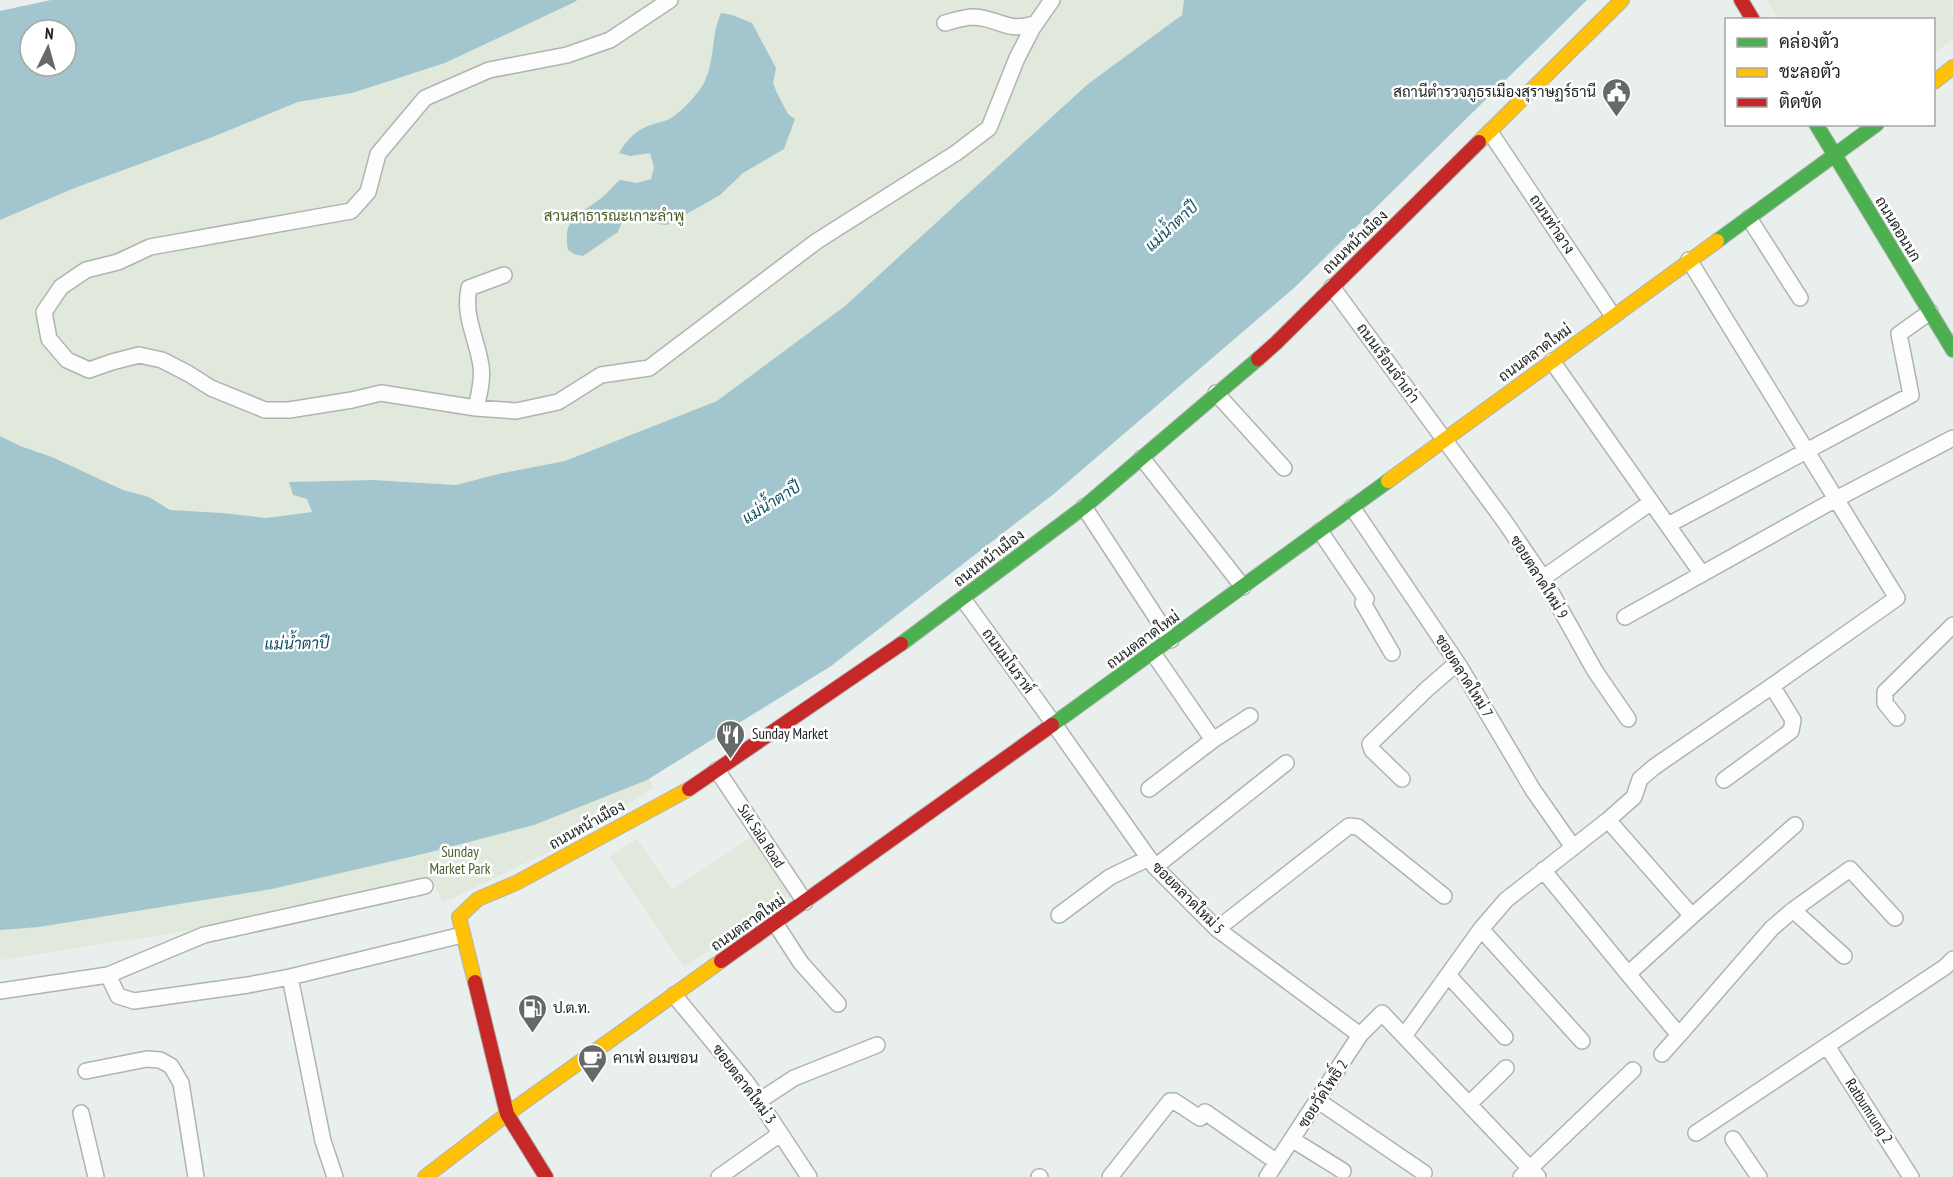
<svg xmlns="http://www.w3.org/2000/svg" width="1953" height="1177" font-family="'PT Sans Narrow',Sarabun,sans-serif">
<rect width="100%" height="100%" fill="#e8efec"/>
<path fill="#e0e9db" d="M576,0h608l-2,15 -94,69 -243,222 -128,95 -152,60 -67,13 -42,11 -83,-5 -83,2 3,13 14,4 5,13 -46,6 -44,-5 -52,-3 -21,-13 -26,-7 -71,-33 -32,-11 -20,-10v-216l72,-31 138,-51 89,-36 53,-9 93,-30 131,-61z
M1766,0h186l1,39 -19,14v-33l-155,-1z
M647,768l6,20 -76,50 -134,65 -10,-22 -196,42 -237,37v-45z
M752,837l40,59 -108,71 -74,-110 27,-18 35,51z"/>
<path fill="#a3c5ce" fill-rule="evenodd" d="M51,0h525l1,1 -132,62 -93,30 -54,9 -88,36 -138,51 -72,31v-209zM30,30h36v36h-36z
M1184,0h403l-293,288 -239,205 -224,173 -184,114 -113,45 -107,28 -155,36 -233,38 -39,3v-494l20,10 32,11 71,33 26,7 21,13 52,3 44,5 46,-6 -5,-13 -14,-4 -4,-13 84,-2 83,5 42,-11 67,-13 152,-60 128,-95 243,-222 94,-69z
M721,13l11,2 20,8 24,45 -3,15 4,10 11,21 7,5 -11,30 -41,24 -23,22 -53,30 -9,-1 -2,-9 -10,-4 -14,2 -10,8 -4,11 -35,24 -9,-2 -6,-4c-6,-31 10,-34 32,-51 7,-5 13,-13 20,-19l17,3 14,-4 3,-12 -4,-14 -20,3 -11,-3c9,-15 18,-24 35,-29 5,-2 12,-3 17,-6 11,-7 22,-19 30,-30 15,-23 9,-51 20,-75z"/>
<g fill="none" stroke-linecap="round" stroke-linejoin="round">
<defs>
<path id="street" d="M670,0l-60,40 -43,15 -78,15 -64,28 -47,56 -10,38 -17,19 -201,36 -32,15 -32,8 -25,17 -17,25 5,27 18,21 22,10 23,-8 27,-7 23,5 27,14 22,14 54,22h24l63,-10 29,-7 95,15 40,3 42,-9 43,-27 48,-7 168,-127 139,-88 33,-25 28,-70 15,-29 20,-29
M945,23c10,-3 19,-6 29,-6 25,1 34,17 62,6
M1490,132l123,184
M1749,218l51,80
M1689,260l208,338 -125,88 21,34 -2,11 -67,49
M1332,287l173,235 38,56 52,93 33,48
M1552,361l150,213
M1216,393l68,75
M476,408c3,-13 7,-28 5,-42 -4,-28 -18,-49 -12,-78l35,-13
M1142,458l101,129
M1084,507l87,133
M1352,507l108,160 73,123 40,57
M1668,525l243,-130 -12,-61 31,-22
M1320,531l46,68 -3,4 29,50
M1543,578l107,-75
M963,599l91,125 101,143 62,62 143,106
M1625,617l211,-118 117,-61
M1153,653l60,87
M1897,718l-12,-15v-11l68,-67
M717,770l88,132
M1402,779l-30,-29 -2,-6 57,-55 30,-26
M1149,789l64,-49 37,-24
M1608,820l26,-23 6,-18 14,-12 118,-81
M1155,867l131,-104
M1793,910l51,46
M1059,915l51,-38 39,-19
M1692,916l103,-91
M775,923l26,40 37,41
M1217,929l132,-103 9,1 86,69
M1481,929l101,112
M1628,974l51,61 93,-107 21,-18 57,-41 45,49
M108,975l96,-40 221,-49
M1448,975l57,62
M290,977l33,164 12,36
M0,991l108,-16 10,21 16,5 114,-16 42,-8 172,-42
M674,995l73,88 62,94
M1404,1036l77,-107 25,-29 102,-80 84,96 -64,58 -85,-104
M1827,1046l84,131
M1662,1054l17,-19
M86,1071l61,-12 13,1 11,6 10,17 15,94
M1317,1100l107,73
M759,1101l35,-23 83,-33
M1469,1104l37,-36
M81,1113l15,64
M1696,1133l249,-166 8,-8
M1733,1139l26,38
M1293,1140l50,31
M719,1177l61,-43
M1039,1177h1
M1110,1177l60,-76h4l26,17 5,-6 72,50
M1267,1177l93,-142 22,-22 156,164
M1521,1177l112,-107"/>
<path id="fast" d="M1816,124l137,226
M1717,241l160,-117
M901,644l183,-137 174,-148
M1052,725l336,-244"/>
<path id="slow" d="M1934,82l19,-15
M1479,142l143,-142
M1388,481l329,-240
M475,982l-16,-65 19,-18 38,-16 173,-94
M425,1177l82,-63 214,-153"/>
<path id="jam" d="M1741,0l12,20
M1258,359l18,-16 203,-201
M689,789l212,-145
M721,961l331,-236
M475,982l32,132 39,63"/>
</defs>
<use href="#street" stroke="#afb4b2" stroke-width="18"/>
<use href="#fast" stroke="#afb4b2" stroke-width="16"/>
<use href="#slow" stroke="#afb4b2" stroke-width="16"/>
<use href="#jam" stroke="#afb4b2" stroke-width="16"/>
<use href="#street" stroke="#fcfdfc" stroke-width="15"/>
<use href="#fast" stroke="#4caf50" stroke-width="14"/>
<use href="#slow" stroke="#ffc107" stroke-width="14"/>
<use href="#jam" stroke="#c62828" stroke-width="14"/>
</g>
<defs>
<symbol id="civic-pin" viewBox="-11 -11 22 30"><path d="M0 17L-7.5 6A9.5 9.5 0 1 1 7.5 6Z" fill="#646a67" stroke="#fff"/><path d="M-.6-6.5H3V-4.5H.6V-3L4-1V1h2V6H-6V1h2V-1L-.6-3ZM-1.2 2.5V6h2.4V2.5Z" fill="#fff"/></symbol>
<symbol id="restaurant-pin" viewBox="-11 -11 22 30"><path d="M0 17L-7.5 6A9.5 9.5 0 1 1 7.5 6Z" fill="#646a67" stroke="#fff"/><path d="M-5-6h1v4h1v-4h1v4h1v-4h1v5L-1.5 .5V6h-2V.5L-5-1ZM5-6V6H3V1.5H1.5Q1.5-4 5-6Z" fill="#fff"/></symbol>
<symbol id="fuel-pin" viewBox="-11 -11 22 30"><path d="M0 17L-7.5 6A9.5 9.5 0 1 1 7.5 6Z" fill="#646a67" stroke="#fff"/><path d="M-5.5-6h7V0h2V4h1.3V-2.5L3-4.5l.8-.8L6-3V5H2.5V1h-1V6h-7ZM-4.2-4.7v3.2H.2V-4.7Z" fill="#fff"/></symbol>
<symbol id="cafe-pin" viewBox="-11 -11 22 30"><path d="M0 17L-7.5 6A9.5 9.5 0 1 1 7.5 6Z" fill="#646a67" stroke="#fff"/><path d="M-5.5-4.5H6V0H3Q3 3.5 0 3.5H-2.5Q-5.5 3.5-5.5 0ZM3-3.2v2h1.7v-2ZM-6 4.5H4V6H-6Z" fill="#fff"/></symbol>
</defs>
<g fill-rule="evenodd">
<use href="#civic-pin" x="1600" y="76" width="33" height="45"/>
<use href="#restaurant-pin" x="714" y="718" width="33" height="45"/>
<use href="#fuel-pin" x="516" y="992" width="33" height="45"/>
<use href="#cafe-pin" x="576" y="1042" width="33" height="45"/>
</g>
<g text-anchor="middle" stroke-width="5" stroke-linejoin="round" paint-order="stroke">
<g font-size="15" fill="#1d2220" stroke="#fff" text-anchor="start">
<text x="1596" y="97" text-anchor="end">สถานีตำรวจภูธรเมืองสุราษฏร์ธานี</text>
<text x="752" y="739">Sunday Market</text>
<text x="553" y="1013">ป.ต.ท.</text>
<text x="613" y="1063">คาเฟ่ อเมซอน</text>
</g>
<g font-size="15" fill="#4c5f29" stroke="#fff">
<text x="614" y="221">สวนสาธารณะเกาะลำพู</text>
<text x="460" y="857">Sunday<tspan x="460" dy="17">Market Park</tspan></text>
</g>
<g font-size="15" fill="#1d2220" stroke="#fff">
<text transform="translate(1552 224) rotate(56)" y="5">ถนนท่าฉาง</text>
<text transform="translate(1898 229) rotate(59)" y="5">ถนนดอนนก</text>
<text transform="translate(1355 242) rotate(-44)" y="5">ถนนหน้าเมือง</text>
<text transform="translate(1535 353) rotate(-36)" y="5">ถนนตลาดใหม่</text>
<text transform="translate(1388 363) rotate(54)" y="5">ถนนเรือนจำเก่า</text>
<text transform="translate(989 558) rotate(-37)" y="5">ถนนหน้าเมือง</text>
<text transform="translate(1539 577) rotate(58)" y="5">ซอยตลาดใหม่ 9</text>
<text transform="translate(1143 640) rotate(-36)" y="5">ถนนตลาดใหม่</text>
<text transform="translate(1008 661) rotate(54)" y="5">ถนนมโนราห์</text>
<text transform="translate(1464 676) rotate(58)" y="5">ซอยตลาดใหม่ 7</text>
<text transform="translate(587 825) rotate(-29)" y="5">ถนนหน้าเมือง</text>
<text transform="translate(761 836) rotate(57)" y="5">Suk Sala Road</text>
<text transform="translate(1188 898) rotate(45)" y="5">ซอยตลาดใหม่ 5</text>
<text transform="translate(748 923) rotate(-35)" y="5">ถนนตลาดใหม่</text>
<text transform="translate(744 1084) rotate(53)" y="5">ซอยตลาดใหม่ 3</text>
<text transform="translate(1323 1094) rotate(-57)" y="5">ซอยวัดโพธิ์ 2</text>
<text transform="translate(1869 1111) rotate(57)" y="5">Ratbumrung 2</text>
</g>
<g font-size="16" font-style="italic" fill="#105060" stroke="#fff">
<text transform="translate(1171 226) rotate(-43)" y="6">แม่น้ำตาปี</text>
<text transform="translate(771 502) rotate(-32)" y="6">แม่น้ำตาปี</text>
<text transform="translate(297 643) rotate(-1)" y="6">แม่น้ำตาปี</text>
</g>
</g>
<rect x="1725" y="18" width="210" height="108" fill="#ffffff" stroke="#a5a7a6" stroke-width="1.5"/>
<rect x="1737" y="38" width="30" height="9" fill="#4caf50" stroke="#a5a7a6" stroke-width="1.5"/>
<text x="1779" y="48" font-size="18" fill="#1d2220">คล่องตัว</text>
<rect x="1737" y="68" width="30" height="9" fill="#ffc107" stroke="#a5a7a6" stroke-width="1.5"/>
<text x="1779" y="78" font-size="18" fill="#1d2220">ชะลอตัว</text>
<rect x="1737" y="98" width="30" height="9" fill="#c62828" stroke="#a5a7a6" stroke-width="1.5"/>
<text x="1779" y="108" font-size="18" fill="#1d2220">ติดขัด</text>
<g transform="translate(48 48) rotate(5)"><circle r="28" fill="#ffffff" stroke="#a5a7a6" stroke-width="1.5"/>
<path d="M0-4.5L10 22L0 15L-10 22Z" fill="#646a67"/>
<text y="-9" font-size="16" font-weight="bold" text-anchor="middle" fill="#1d2220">N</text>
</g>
</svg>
